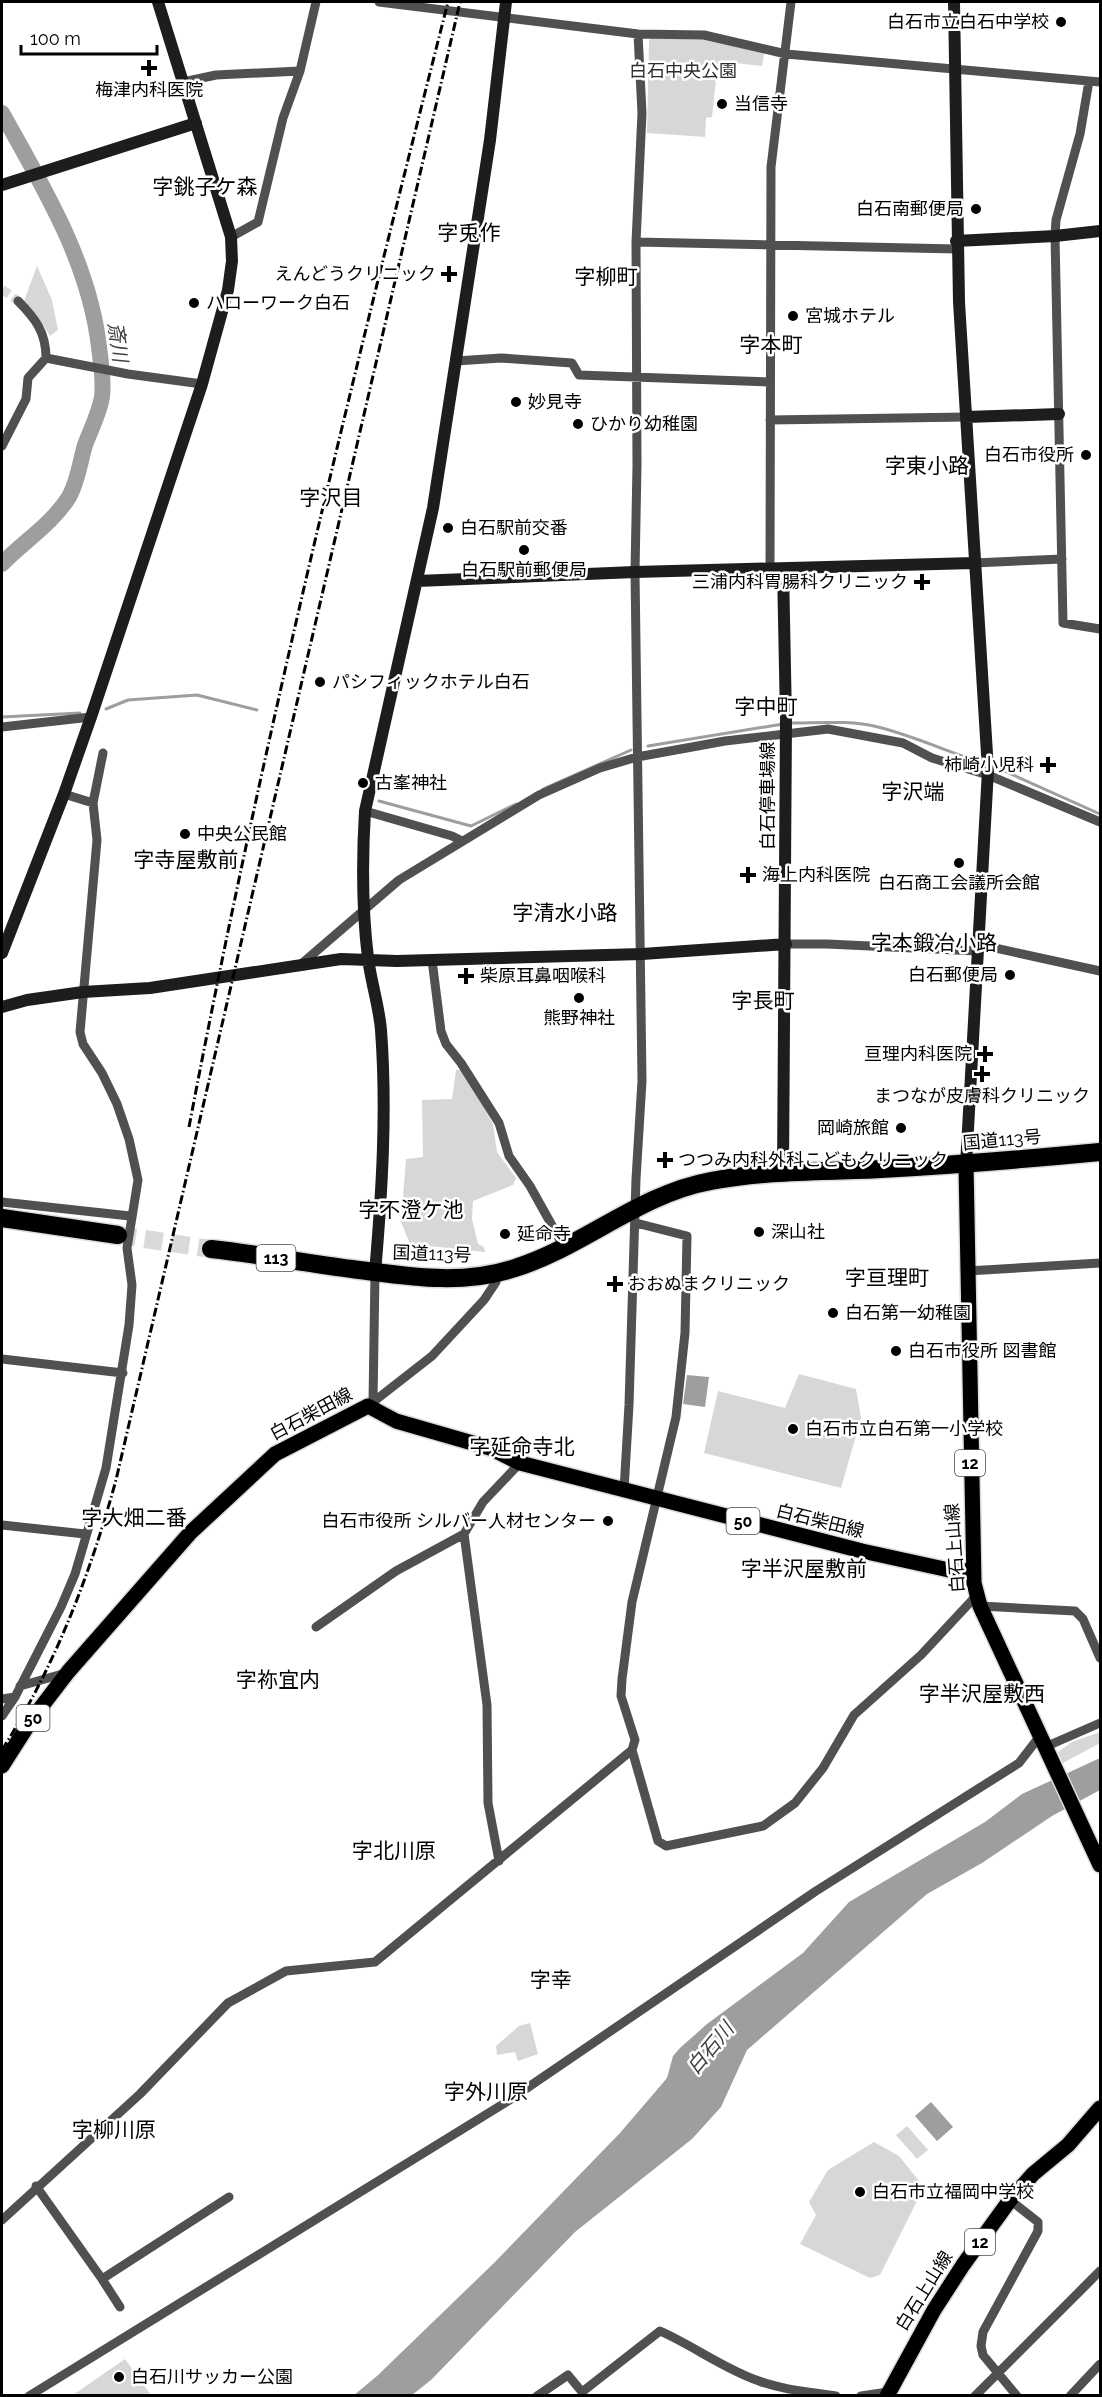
<svg xmlns="http://www.w3.org/2000/svg" width="1102" height="2397" font-family="Raleway,'Noto Sans JP',sans-serif">
<rect width="100%" height="100%" fill="#fff"/>
<path fill="#d7d7d7" d="M653,34l113,11 -4,21 -44,-5 -6,56 -6,1 -1,19 -58,-4 2,-92z
M37,266l15,34 6,30 -8,6 -14,-22 -12,-13z
M456,1070h7l30,54 4,28 19,26 -3,7 -40,16 -1,18 6,25 6,3 1,5 -75,-8 -9,-22 5,-63 17,-2 -1,-57 30,-1z
M799,1374l57,15 5,29 -20,70 -137,-35 14,-62 67,17z
M1100,1732v11l-37,20 -5,-11 14,-10z
M530,2023l8,31 -20,7 -3,-9 -18,3 -1,-9 23,-20z
M907,2126l21,24 -11,9 -21,-24z
M874,2142l25,14 25,31 -44,88 -10,3 -70,-34 16,-29 -7,-13 19,-32z
M125,2359l26,36h-78z"/>
<path fill="#9e9e9e" d="M687,1375l22,2 -4,30 -22,-3z
M1100,1758v32l-48,26 -70,47 -55,31 -180,156 -26,57 -29,32 -117,93 -144,148 -19,15 -59,1 24,-20 118,-114 125,-129 47,-55 6,-22 7,-8 27,-24 96,-71 46,-51 136,-80 37,-28z
M931,2102l22,25 -16,14 -22,-25z"/>
<g fill="none" stroke-linecap="round" stroke-linejoin="round">
<path stroke="#9e9e9e" stroke-width="3" d="M106,709l22,-9 69,-5 60,15
M2,717l78,-4
M789,723c29,0 61,-3 89,4 36,9 70,25 105,36
M648,746l135,-22
M993,766l107,48
M543,789l88,-39
M379,801l92,25 45,-22"/>
<path stroke="#9e9e9e" stroke-width="16" d="M2,113c41,74 87,148 97,234 2,16 5,34 3,50 -3,17 -11,32 -17,48 -5,17 -7,36 -16,52 -17,27 -46,45 -67,67"/>
<path stroke="#d9d9d9" stroke-width="9" stroke-dasharray="9 4.5" stroke-linecap="butt" d="M2,289l16,12"/>
<path stroke="#d9d9d9" stroke-width="18" stroke-dasharray="18 9" stroke-linecap="butt" d="M118,1235l93,14"/>
<defs>
<path id="primary" d="M966,1165l8,418 6,23 120,259
M2,1766l30,-47 36,-47 122,-139 85,-79 93,-48 28,15 94,27 30,15 342,88 87,19 24,1
M887,2396l47,-86 29,-45 47,-65 23,-26 35,-29 32,-37"/>
<path id="highway" d="M2,1218l116,17
M211,1249c47,5 93,14 141,20 55,7 108,17 163,-1 68,-21 124,-74 196,-87 56,-11 113,-9 170,-12 73,-4 146,-10 219,-17"/>
</defs>
<use href="#primary" stroke="#dbdbdb" stroke-width="18"/>
<use href="#highway" stroke="#dbdbdb" stroke-width="21"/>
<path stroke="#505050" stroke-width="9" d="M379,2l259,32 66,1 82,19 314,28
M1089,81l-9,53 -24,86 -1,16 8,387 37,6
M183,82l33,-7 84,-4
M231,237l27,-15 25,-104 17,-47 16,-69
M636,242l321,7
M46,358l82,16 74,10
M456,361l45,-3 71,5 7,12 191,7
M770,420l196,-3
M2,446l24,-47 2,-21 18,-20c0,-26 -11,-40 -28,-57
M974,563l88,-4
M770,569l1,-402 20,-165
M2,727l89,-10
M64,794l29,9
M365,811l87,25 10,5
M786,944h41l150,7
M977,944l123,27
M432,960l9,71 5,13 15,19 38,60 10,33 21,30 34,61
M299,966l100,-86 140,-85 61,-27 37,-11 88,-16 103,-12 75,14 29,15 56,17 112,47
M2,1202l128,14
M636,1223l51,13 -2,97 -9,84 -44,185 -10,77 -1,17 14,44 -3,10 26,91 8,5 97,-20 32,-23 28,-35 31,-53 67,-60 55,-59
M967,1271l133,-8
M2,1359l121,14
M373,1402l2,-129
M368,1406l64,-50 52,-56 12,-18 -1,-8
M624,1490l5,-85 7,-226 6,-98 -7,-509 2,-107 -1,-223 6,-129 -4,-79
M2,1525l83,9
M464,1534l23,171 1,98 11,58
M980,1606l95,5 8,8 17,39
M316,1627l80,-56 68,-37 19,-32 37,-39
M20,1686l46,-13
M2,1699l13,-2
M2,1716l13,-19 46,-90 14,-33 31,-106 23,-143 3,-40 -5,-37 11,-68 -9,-41 -12,-35 -15,-31 -19,-29 -3,-12 17,-192 -4,-37 10,-50
M1045,1747l55,-24
M36,2186l66,93 18,28
M1010,2200l28,22v9l-55,101 -2,14 2,9 34,41
M2,2220l138,-126 88,-91 58,-32 89,-9 257,-212
M102,2279l127,-82
M29,2396l479,-295 308,-210 203,-128 17,-22 5,-3
M537,2396l31,-21 14,17 78,-61c34,15 64,38 99,50 24,9 51,11 77,15
M861,2396l27,-4
M975,2396l125,-125
M1070,2396l30,-32"/>
<path stroke="#1d1d1d" stroke-width="12" d="M954,2l5,300 29,468 -22,395
M2,185l194,-62
M956,241l99,-5 45,-5
M966,417l93,-3
M417,581l218,-9 339,-9
M2,953l62,-159 27,-77 111,-333 26,-94 4,-29 -1,-24 -73,-235
M2,1007l25,-7 56,-8 67,-4 191,-29 56,2 245,-7 144,-10
M783,1173l3,-454 -3,-150
M375,1273c7,-82 12,-161 6,-243 -2,-24 -10,-48 -13,-72 -6,-49 -6,-98 -3,-147l68,-303 57,-368 16,-138"/>
<use href="#primary" stroke="#000" stroke-width="15"/>
<use href="#highway" stroke="#000" stroke-width="18"/>
<path stroke="#000" stroke-width="3" stroke-dasharray="9 3 1.5 3" stroke-linecap="butt" d="M189,1127c72,-378 164,-752 259,-1125
M2,1750c53,-84 88,-175 114,-270l344,-1478"/>
</g>
<g fill="#000" stroke="#fff" stroke-width="2">
<circle cx="1061" cy="22" r="6"/>
<path d="M146 59h6v6h6v6h-6v6h-6v-6h-6v-6h6z"/>
<circle cx="722" cy="104" r="6"/>
<circle cx="976" cy="209" r="6"/>
<path d="M446 265h6v6h6v6h-6v6h-6v-6h-6v-6h6z"/>
<circle cx="194" cy="303" r="6"/>
<circle cx="793" cy="316" r="6"/>
<circle cx="516" cy="402" r="6"/>
<circle cx="578" cy="424" r="6"/>
<circle cx="1086" cy="455" r="6"/>
<circle cx="448" cy="528" r="6"/>
<circle cx="524" cy="550" r="6"/>
<path d="M919 573h6v6h6v6h-6v6h-6v-6h-6v-6h6z"/>
<circle cx="320" cy="682" r="6"/>
<path d="M1045 756h6v6h6v6h-6v6h-6v-6h-6v-6h6z"/>
<circle cx="363" cy="783" r="6"/>
<circle cx="185" cy="834" r="6"/>
<circle cx="959" cy="863" r="6"/>
<path d="M745 866h6v6h6v6h-6v6h-6v-6h-6v-6h6z"/>
<circle cx="1010" cy="975" r="6"/>
<path d="M463 967h6v6h6v6h-6v6h-6v-6h-6v-6h6z"/>
<circle cx="579" cy="998" r="6"/>
<path d="M982 1045h6v6h6v6h-6v6h-6v-6h-6v-6h6z"/>
<path d="M979 1065h6v6h6v6h-6v6h-6v-6h-6v-6h6z"/>
<circle cx="901" cy="1128" r="6"/>
<path d="M662 1151h6v6h6v6h-6v6h-6v-6h-6v-6h6z"/>
<circle cx="759" cy="1232" r="6"/>
<circle cx="505" cy="1234" r="6"/>
<path d="M612 1275h6v6h6v6h-6v6h-6v-6h-6v-6h6z"/>
<circle cx="833" cy="1313" r="6"/>
<circle cx="896" cy="1351" r="6"/>
<circle cx="793" cy="1429" r="6"/>
<circle cx="608" cy="1521" r="6"/>
<circle cx="860" cy="2192" r="6"/>
<circle cx="119" cy="2377" r="6"/>
</g>
<g text-anchor="middle" stroke-width="5" stroke-linejoin="round" paint-order="stroke">
<g fill="#fff" stroke="#4c4c4c" stroke-width="1.5">
<rect x="256.5" y="1245" width="39" height="26" rx="4.5"/>
<rect x="955" y="1450" width="30" height="26" rx="4.5"/>
<rect x="726.5" y="1508" width="33" height="26" rx="4.5"/>
<rect x="16.5" y="1705" width="33" height="26" rx="4.5"/>
<rect x="965" y="2229" width="30" height="26" rx="4.5"/>
</g>
<g font-size="16" font-weight="bold" fill="#000">
<text x="276" y="1264">113</text>
<text x="970" y="1469">12</text>
<text x="743" y="1527">50</text>
<text x="33" y="1724">50</text>
<text x="980" y="2248">12</text>
</g>
<g font-size="18" fill="#000" stroke="#fff" text-anchor="start">
<text x="1049" y="28" text-anchor="end">白石市立白石中学校</text>
<text x="149" y="96" text-anchor="middle">梅津内科医院</text>
<text x="734" y="110">当信寺</text>
<text x="964" y="215" text-anchor="end">白石南郵便局</text>
<text x="436" y="280" text-anchor="end">えんどうクリニック</text>
<text x="206" y="309">ハローワーク白石</text>
<text x="805" y="322">宮城ホテル</text>
<text x="528" y="408">妙見寺</text>
<text x="590" y="430">ひかり幼稚園</text>
<text x="1074" y="461" text-anchor="end">白石市役所</text>
<text x="460" y="534">白石駅前交番</text>
<text x="524" y="576" text-anchor="middle">白石駅前郵便局</text>
<text x="908" y="588" text-anchor="end">三浦内科胃腸科クリニック</text>
<text x="332" y="688">パシフィックホテル白石</text>
<text x="1034" y="771" text-anchor="end">柿崎小児科</text>
<text x="375" y="789">古峯神社</text>
<text x="197" y="840">中央公民館</text>
<text x="762" y="881">海上内科医院</text>
<text x="959" y="889" text-anchor="middle">白石商工会議所会館</text>
<text x="998" y="981" text-anchor="end">白石郵便局</text>
<text x="480" y="982">柴原耳鼻咽喉科</text>
<text x="579" y="1024" text-anchor="middle">熊野神社</text>
<text x="972" y="1060" text-anchor="end">亘理内科医院</text>
<text x="982" y="1102" text-anchor="middle">まつなが皮膚科クリニック</text>
<text x="889" y="1134" text-anchor="end">岡崎旅館</text>
<text x="678" y="1166">つつみ内科外科こどもクリニック</text>
<text x="771" y="1238">深山社</text>
<text x="517" y="1240">延命寺</text>
<text x="628" y="1290">おおぬまクリニック</text>
<text x="845" y="1319">白石第一幼稚園</text>
<text x="908" y="1357">白石市役所 図書館</text>
<text x="805" y="1435">白石市立白石第一小学校</text>
<text x="596" y="1527" text-anchor="end">白石市役所 シルバー人材センター</text>
<text x="872" y="2198">白石市立福岡中学校</text>
<text x="131" y="2383">白石川サッカー公園</text>
</g>
<g font-size="18" fill="#2e2e2e" stroke="#fff">
<text x="683" y="77">白石中央公園</text>
</g>
<g font-size="18" fill="#000" stroke="#fff">
<text transform="translate(768 796) rotate(-90)" y="6">白石停車場線</text>
<text transform="translate(1002 1140) rotate(-5)" y="6">国道113号</text>
<text transform="translate(432 1254) rotate(2)" y="6">国道113号</text>
<text transform="translate(311 1414) rotate(-28)" y="6">白石柴田線</text>
<text transform="translate(820 1521) rotate(14)" y="6">白石柴田線</text>
<text transform="translate(955 1548) rotate(-94)" y="6">白石上山線</text>
<text transform="translate(924 2291) rotate(-58)" y="6">白石上山線</text>
</g>
<g font-size="20" font-style="italic" fill="#3f3f3f" stroke="#fff">
<text transform="translate(118 342) rotate(82)" y="7">斎川</text>
<text transform="translate(710 2048) rotate(-50)" y="7">白石川</text>
</g>
<g font-size="21" fill="#000" stroke="#fff">
<text x="205" y="194">字銚子ケ森</text>
<text x="469" y="240">字兎作</text>
<text x="606" y="284">字柳町</text>
<text x="771" y="352">字本町</text>
<text x="927" y="473">字東小路</text>
<text x="331" y="505">字沢目</text>
<text x="766" y="714">字中町</text>
<text x="913" y="799">字沢端</text>
<text x="186" y="867">字寺屋敷前</text>
<text x="565" y="920">字清水小路</text>
<text x="934" y="950">字本鍛冶小路</text>
<text x="763" y="1008">字長町</text>
<text x="411" y="1217">字不澄ケ池</text>
<text x="887" y="1285">字亘理町</text>
<text x="522" y="1454">字延命寺北</text>
<text x="134" y="1525">字大畑二番</text>
<text x="804" y="1576">字半沢屋敷前</text>
<text x="278" y="1687">字祢宜内</text>
<text x="982" y="1701">字半沢屋敷西</text>
<text x="394" y="1858">字北川原</text>
<text x="551" y="1987">字幸</text>
<text x="486" y="2099">字外川原</text>
<text x="114" y="2137">字柳川原</text>
</g>
</g>
<rect width="1102" height="2397" fill="none" stroke="#000000" stroke-width="6"/>
<path d="M21 45v9h136v-9" fill="none" stroke="#000000" stroke-width="3"/>
<text x="30" y="45" font-size="18" fill="#000000" stroke="#ffffff" stroke-width="4.5" paint-order="stroke">100 m</text>
</svg>
